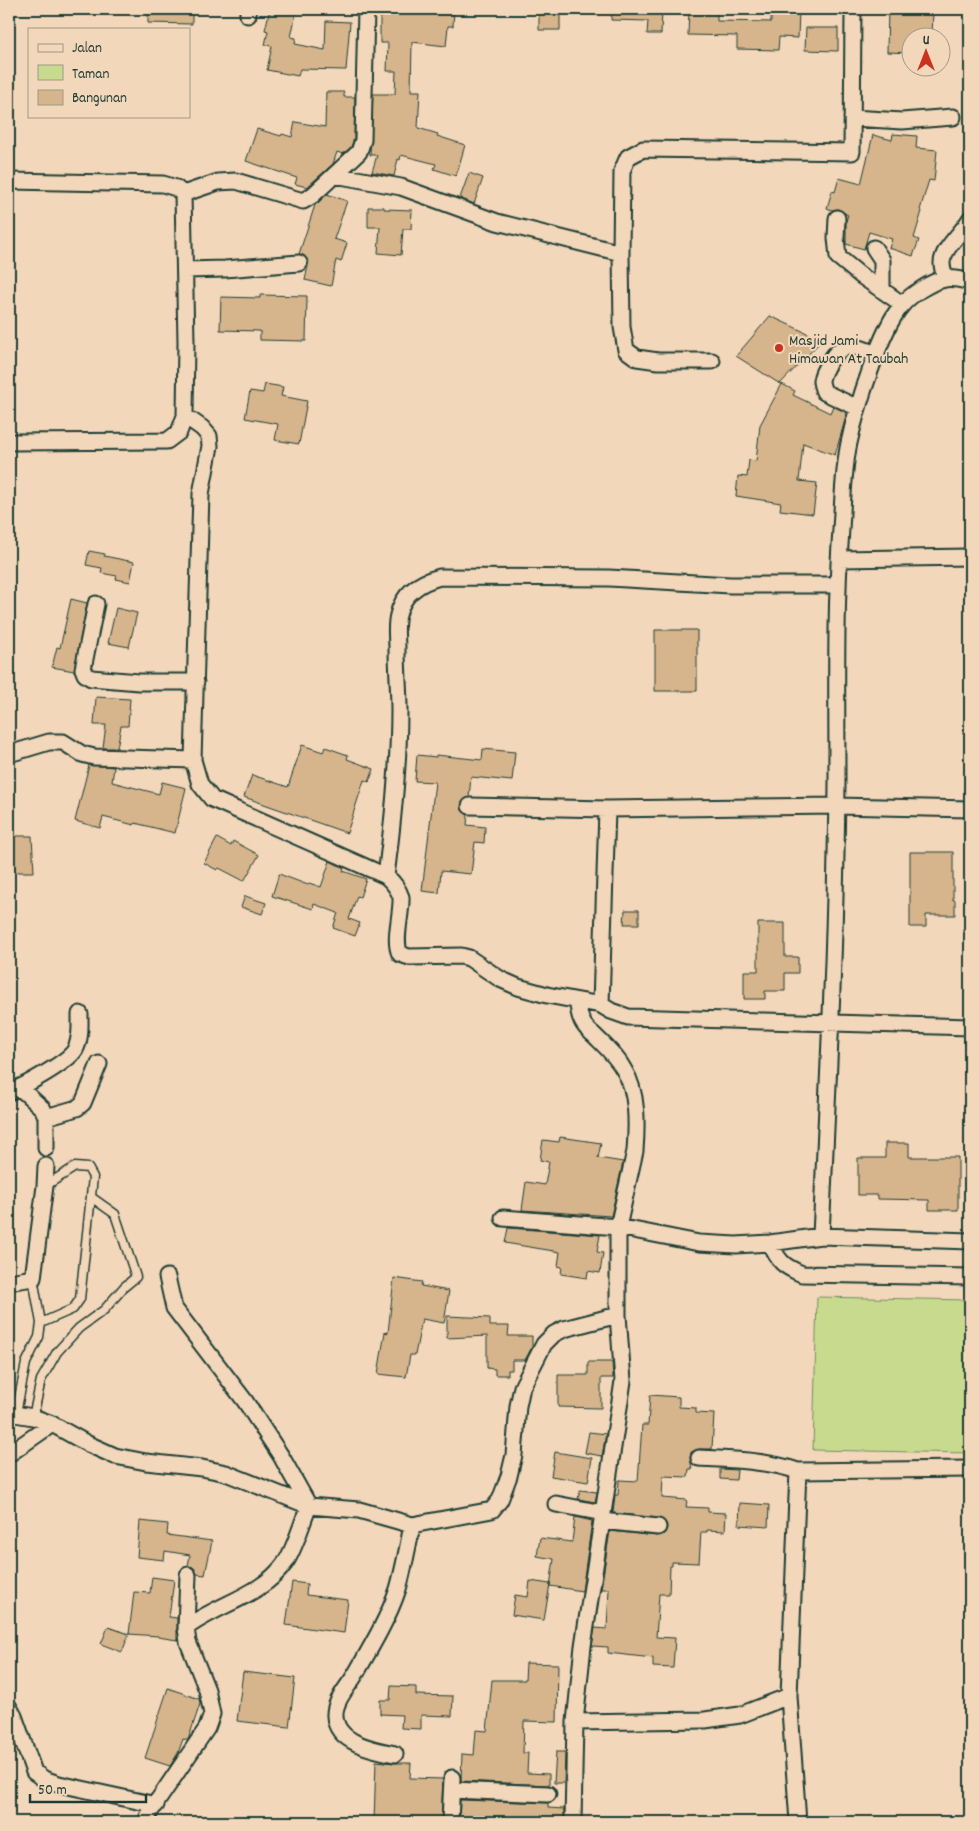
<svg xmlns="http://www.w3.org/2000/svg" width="979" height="1831" font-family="Dekko,sans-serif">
<rect width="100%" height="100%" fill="#f3d7ba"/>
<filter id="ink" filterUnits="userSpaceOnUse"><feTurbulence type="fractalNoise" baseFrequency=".02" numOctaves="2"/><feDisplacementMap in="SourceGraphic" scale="10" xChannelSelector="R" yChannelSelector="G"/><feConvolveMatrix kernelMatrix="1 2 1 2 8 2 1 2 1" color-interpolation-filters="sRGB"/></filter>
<g filter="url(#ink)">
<path fill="#c8da8e" stroke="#748c61" d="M817,1297l153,3v153l-157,-3z"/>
<path fill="#d7b58c" stroke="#1f3d34" d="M148,9h44v15l-44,-1z
M270,9h27l-6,28 5,1 -1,6 30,6 1,-29 24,1 -4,48 -46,-1 -2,7 -31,-6 5,-24 -7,-1 3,-14 -3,-1z
M380,9h74l-1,17h-5l-2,20 -34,-4 -1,49h9l-2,37 20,6 -1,2 28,9 -9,31 -22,-7 2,-5 -35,-9 -1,5 -2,-1 -4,17 -22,-4 5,-17h-7l3,-61h22l1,-23h-9l1,-28h-8z
M539,9h21v21h-21z
M612,9h50l-1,25h-14l1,-13 -37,-1z
M689,9h28v12l54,1v-13h28l-1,29 -19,-1 -1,13 -41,-1v-13l-49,-1z
M888,9h45l-1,29h-20v15l-25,-1z
M806,28h32v23l-33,-1z
M326,92h18v5h11l-1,41 -3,9 -8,7 -6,-2 -4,12 -26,23 -12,-3 2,-6 -51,-17 11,-32 24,7 1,-2 10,3 3,-15 30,5z
M893,134l24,2 -1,12 21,2 -3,31 -5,-1 -9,30 2,1 -8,27 5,2 -6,16 -24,-8 3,-9 -23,-7 -5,17 -18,-5v-23l2,-6 -10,-6 -6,1 -5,-2 5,-17 3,1 4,-14 22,6 12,-49 19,5z
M469,173l14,5 -9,26 -14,-6z
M327,194l20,7 -13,38 13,4 -6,19 -5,-2 -5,26 -26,-6 4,-19 -6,-6 -4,-1 16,-49z
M368,207h16v2l28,1 -1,19h-8l-2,26 -23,-2 2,-26h-12z
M260,295l47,1 -1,45 -46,-1v-9l-40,-1 1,-33 39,1z
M770,316l52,24 -42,44 -44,-28z
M265,384l18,3 -2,9 26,5 -8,43 -24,-4 3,-16 -33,-6 5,-27 13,2z
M782,384l13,7 -2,4 37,18 3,-7 14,7 -12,42 -32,-12 -4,38 18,2 -4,31 -33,-4 1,-7 -45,-7 2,-20 9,1 2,-17 7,1 4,-36z
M89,551l16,3 -1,2 30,6 -4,20 -14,-3 1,-3 -16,-3 1,-5 -16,-3z
M71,599l16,4 -13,68 -22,-4 5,-20 3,1z
M116,608l21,5 -8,34 -21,-4z
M655,630h42v61h-42z
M96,697l34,2 -2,27h-7l-4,22h-14l3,-23h-12z
M302,745l21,7 2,-5 23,8 -1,4 27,10 -5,13 -5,-2 -17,53 -103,-36 8,-22 36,12z
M483,749l32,3 -3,29 -41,-4 -2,20 -7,5v8l6,5 -1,10 18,2 -1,16 -9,-1 -4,32 -30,-3 -2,22 -17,-2 13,-109 -20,-1 2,-26 19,2v-2l46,5z
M89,765l25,2 -2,15 47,12 3,-12 24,6 -11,45 -40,-10 -1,2 -31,-8 -3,11 -25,-7z
M10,836h22l2,36h-23z
M217,838l14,8 2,-5 26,14 -15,26 -25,-13 -2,2 -13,-7z
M910,852h43v48h2v15h-29v12h-16z
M330,861l14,7 -1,3 23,8 -6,18 -3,-1 -8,23 11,4 -5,13 -22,-8 5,-15 -24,-9 -1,5 -41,-13 7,-22 29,11 1,-2 12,4z
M245,896l21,7 -4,11 -21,-7z
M625,910h14v14h-15z
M758,923h27v34h13v16h-13v18h-20v8h-21v-28h14z
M560,1137l41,6 -3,15 25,4 -12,54 -89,-6 4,-28 19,3 4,-23 -9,-2 3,-20 16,2z
M885,1143h24v14h49v53h-29v-10l-51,-1v-4h-20v-37h27z
M508,1228l92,7 -3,17 6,1 -3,20 -12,-2 -1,7 -26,-4 1,-7 -4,-1 2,-14 -55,-9z
M394,1278l28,4 -1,4 28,5 -5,32 -22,-4 -7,36h-5l-4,22 -28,-3 7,-42 3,1z
M447,1316l43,2v8h19l-1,10h24v11l-7,13h-13v10h-4v5h-13v-6l-8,-1v-32l-40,2z
M588,1362h24l1,16h-12v30l-43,-1v-32h30z
M650,1395l29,2v10l17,1v5l18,1 -2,35h-13l-8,3 -1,6 2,11h-3l-1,8 -25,-1 -1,22 25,2 -1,7 22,1v4l18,1 -1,18 -18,-1v2h-6l-2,31 -27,-1v4h-2l-1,28h-10l-3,43 19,1 -2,30 -20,-1v-9l-45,-5v-6l-16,-1 3,-18 12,1 2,-40h-8l9,-58 47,5 8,-3 2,-5 -1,-5 -7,-5 -46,-5 2,-18h3l1,-15 19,1 4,-56h6z
M589,1432l17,2 -4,22 -17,-3z
M555,1452l37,6 -4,24 -37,-6z
M720,1469l17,1 -1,10 -16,-1z
M580,1490l17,2 -2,10 -17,-3z
M740,1503l29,2 -1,22 -29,-2z
M575,1517l17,4 -10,70 -32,-5 4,-27 -17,-3 3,-18 32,4z
M140,1521l28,3 -1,11 45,6 -7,34 -8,-1 -4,-7 -5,-1 2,-11 -25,-4 -1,9 -27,-3z
M152,1577l22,3 -5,37 8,1v22l-19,-3v-1l-29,-2 5,-42 16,1z
M530,1581l20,3 -6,36 -32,-5 3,-20 13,2z
M292,1582l15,2 -1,11 42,5 -4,33 -58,-8z
M108,1627l21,7 -7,18 -21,-8z
M526,1663l32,1 -1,58 -33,-1 -1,32h5l-1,20 22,1v11l-88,-4 1,-27 12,1 2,-25 11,1 5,-51h33z
M243,1672l52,6 -6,49 -52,-6z
M391,1686l25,1v8l37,1 -1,20 -31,-1v14l-20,-1 1,-13 -22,-1v-14h10z
M168,1688l31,11 1,5 -12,36 -5,-1 -5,14 -8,13 -25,-8z
M556,1752h9l-1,31h-10z
M376,1761l18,2h17l-1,15 33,1 -2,43h-67z
M460,1800l88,3v5l16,1v13l-86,-5v5h-19z"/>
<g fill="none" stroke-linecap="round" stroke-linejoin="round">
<defs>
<path id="service" d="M41,1323l32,-14 7,-10 13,-122 -5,-9 -13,-1 -30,19
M16,1413l10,-50 13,-26 2,-14 -8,-45
M33,1417l8,-37 16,-28 22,-24 25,-18 20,-23 12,-10 -21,-63 -24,-17"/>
<path id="minor" d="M248,15v-6
M852,118l50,3 51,-4
M335,175l66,12 96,35 124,31
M9,181l154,3 13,4 7,6 3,148 -1,74 -6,16 -12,9 -158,1
M183,194l35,-12 18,-1 67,20 10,-6 46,-43 4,-12 3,-131
M837,218l-1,20 2,19 22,18 42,29
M874,248l8,12v30
M185,270l40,-1 74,-6
M945,279c-1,-5 -3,-11 -3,-16 0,-14 21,-31 28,-44
M712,361h-54l-21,-3 -11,-8 -4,-23 -1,-74 1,-82 6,-14 15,-8 209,3 1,-143
M858,408l-34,-16c-1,-3 -3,-8 -3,-11 1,-10 15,-33 25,-34 11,-2 21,4 31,7
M185,416l17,12 7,8 1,10 -9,48 -8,266 7,24 12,15 174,77c7,6 12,12 15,21 1,17 -8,43 -1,57l9,3 52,-1 8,2 31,21 18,8 29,8 54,10 10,6 17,6 342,10
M839,559l131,-2
M96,604l-13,65 2,5 6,4 48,4h57
M9,754l40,-12h14l19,12 12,3 99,3
M470,806l137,3 230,-3 133,3
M386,876c7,-55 13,-110 13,-166 0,-20 -2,-41 -2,-61 0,-11 -2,-23 1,-34 5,-22 22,-33 42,-38l169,1 121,7h108
M601,1005l6,-196
M20,1088l23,21 3,8v31
M9,1092c14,-5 59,-30 66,-42 6,-11 5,-24 5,-36
M46,1117l31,-9 6,-5 16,-39
M503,1218l115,9 81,16 37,2 34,-2 51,-7 149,5
M821,1236c7,-151 15,-304 16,-455 0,-84 -2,-168 4,-252 2,-28 2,-58 8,-86 7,-33 32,-115 53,-138 8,-10 30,-24 43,-26 9,-2 17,1 25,3
M770,1243c9,19 13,23 32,31l168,3
M167,1277l7,31 71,93 36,55 28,50c-7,16 -14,43 -24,57 -23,33 -68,41 -99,65
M9,1282l24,-4 12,-92 1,-20
M9,1413l24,4 19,7 36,20 27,12 31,6 56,6 24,5 83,33 50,4 53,15 80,-15 8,-10 9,-24 5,-21 4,-49 4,-19 22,-43 10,-10 10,-5 54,-14
M9,1454l43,-30
M699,1458c33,2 66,2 99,13l172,-2
M798,1471l-9,225 9,126
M556,1504l47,9
M602,1521l56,6
M9,1707l5,9 20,56 10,7 15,5 97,21
M575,1722l130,-2 35,-5 49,-19
M395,1754c-21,-4 -59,-11 -60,-38 -1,-15 13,-29 20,-41 15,-26 34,-58 43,-86 6,-21 10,-43 14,-64
M452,1790l96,4
M146,1822l4,-10 57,-84 5,-14 -5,-24 -19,-48 -2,-14 2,-53
M450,1822l2,-44
M573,1822l2,-100 8,-76 40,-265 -5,-66v-88l17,-76c2,-26 3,-59 -11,-81 -7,-13 -17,-22 -28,-33 -4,-4 -10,-8 -13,-14 -4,-7 -5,-14 -5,-22"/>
</defs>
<use href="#service" stroke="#1f3d34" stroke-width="11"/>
<use href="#minor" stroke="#1f3d34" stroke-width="19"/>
<use href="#service" stroke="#f3d7ba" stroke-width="8"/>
<use href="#minor" stroke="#f3d7ba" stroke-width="15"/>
</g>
</g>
<circle fill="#c8321e" stroke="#f3d7ba" stroke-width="2" cx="779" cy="348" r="5"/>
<g text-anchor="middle" stroke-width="4" stroke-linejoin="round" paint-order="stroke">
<g font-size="16" fill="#1f3d34" stroke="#f3d7ba" text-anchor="start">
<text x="789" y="345">Masjid Jami<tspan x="789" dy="18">Himawan At Taubah</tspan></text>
</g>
</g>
<rect width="979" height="1831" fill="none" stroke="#f3d7ba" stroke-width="30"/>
<rect x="15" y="15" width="949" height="1801" fill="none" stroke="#1f3d34" stroke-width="2" filter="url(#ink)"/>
<rect x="28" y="28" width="162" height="90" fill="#f3d7ba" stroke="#9e9984"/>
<rect x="38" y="44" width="25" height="8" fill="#f3d7ba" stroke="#9e9984"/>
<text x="72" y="52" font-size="15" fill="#1f3d34">Jalan</text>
<rect x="38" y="65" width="25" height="15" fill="#c8da8e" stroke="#9e9984"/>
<text x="72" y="78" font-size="15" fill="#1f3d34">Taman</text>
<rect x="38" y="90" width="25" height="15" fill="#d7b58c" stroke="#9e9984"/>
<text x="72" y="102" font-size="15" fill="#1f3d34">Bangunan</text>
<g transform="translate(926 52)"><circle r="24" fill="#f3d7ba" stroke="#9e9984"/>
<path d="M0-4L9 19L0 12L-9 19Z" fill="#c8321e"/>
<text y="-8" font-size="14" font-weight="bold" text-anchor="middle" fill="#1f3d34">U</text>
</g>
<path d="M30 1794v8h116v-8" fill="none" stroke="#1f3d34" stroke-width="2.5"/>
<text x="38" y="1794" font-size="15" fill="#1f3d34" stroke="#f3d7ba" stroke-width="4" paint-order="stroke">50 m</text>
</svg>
